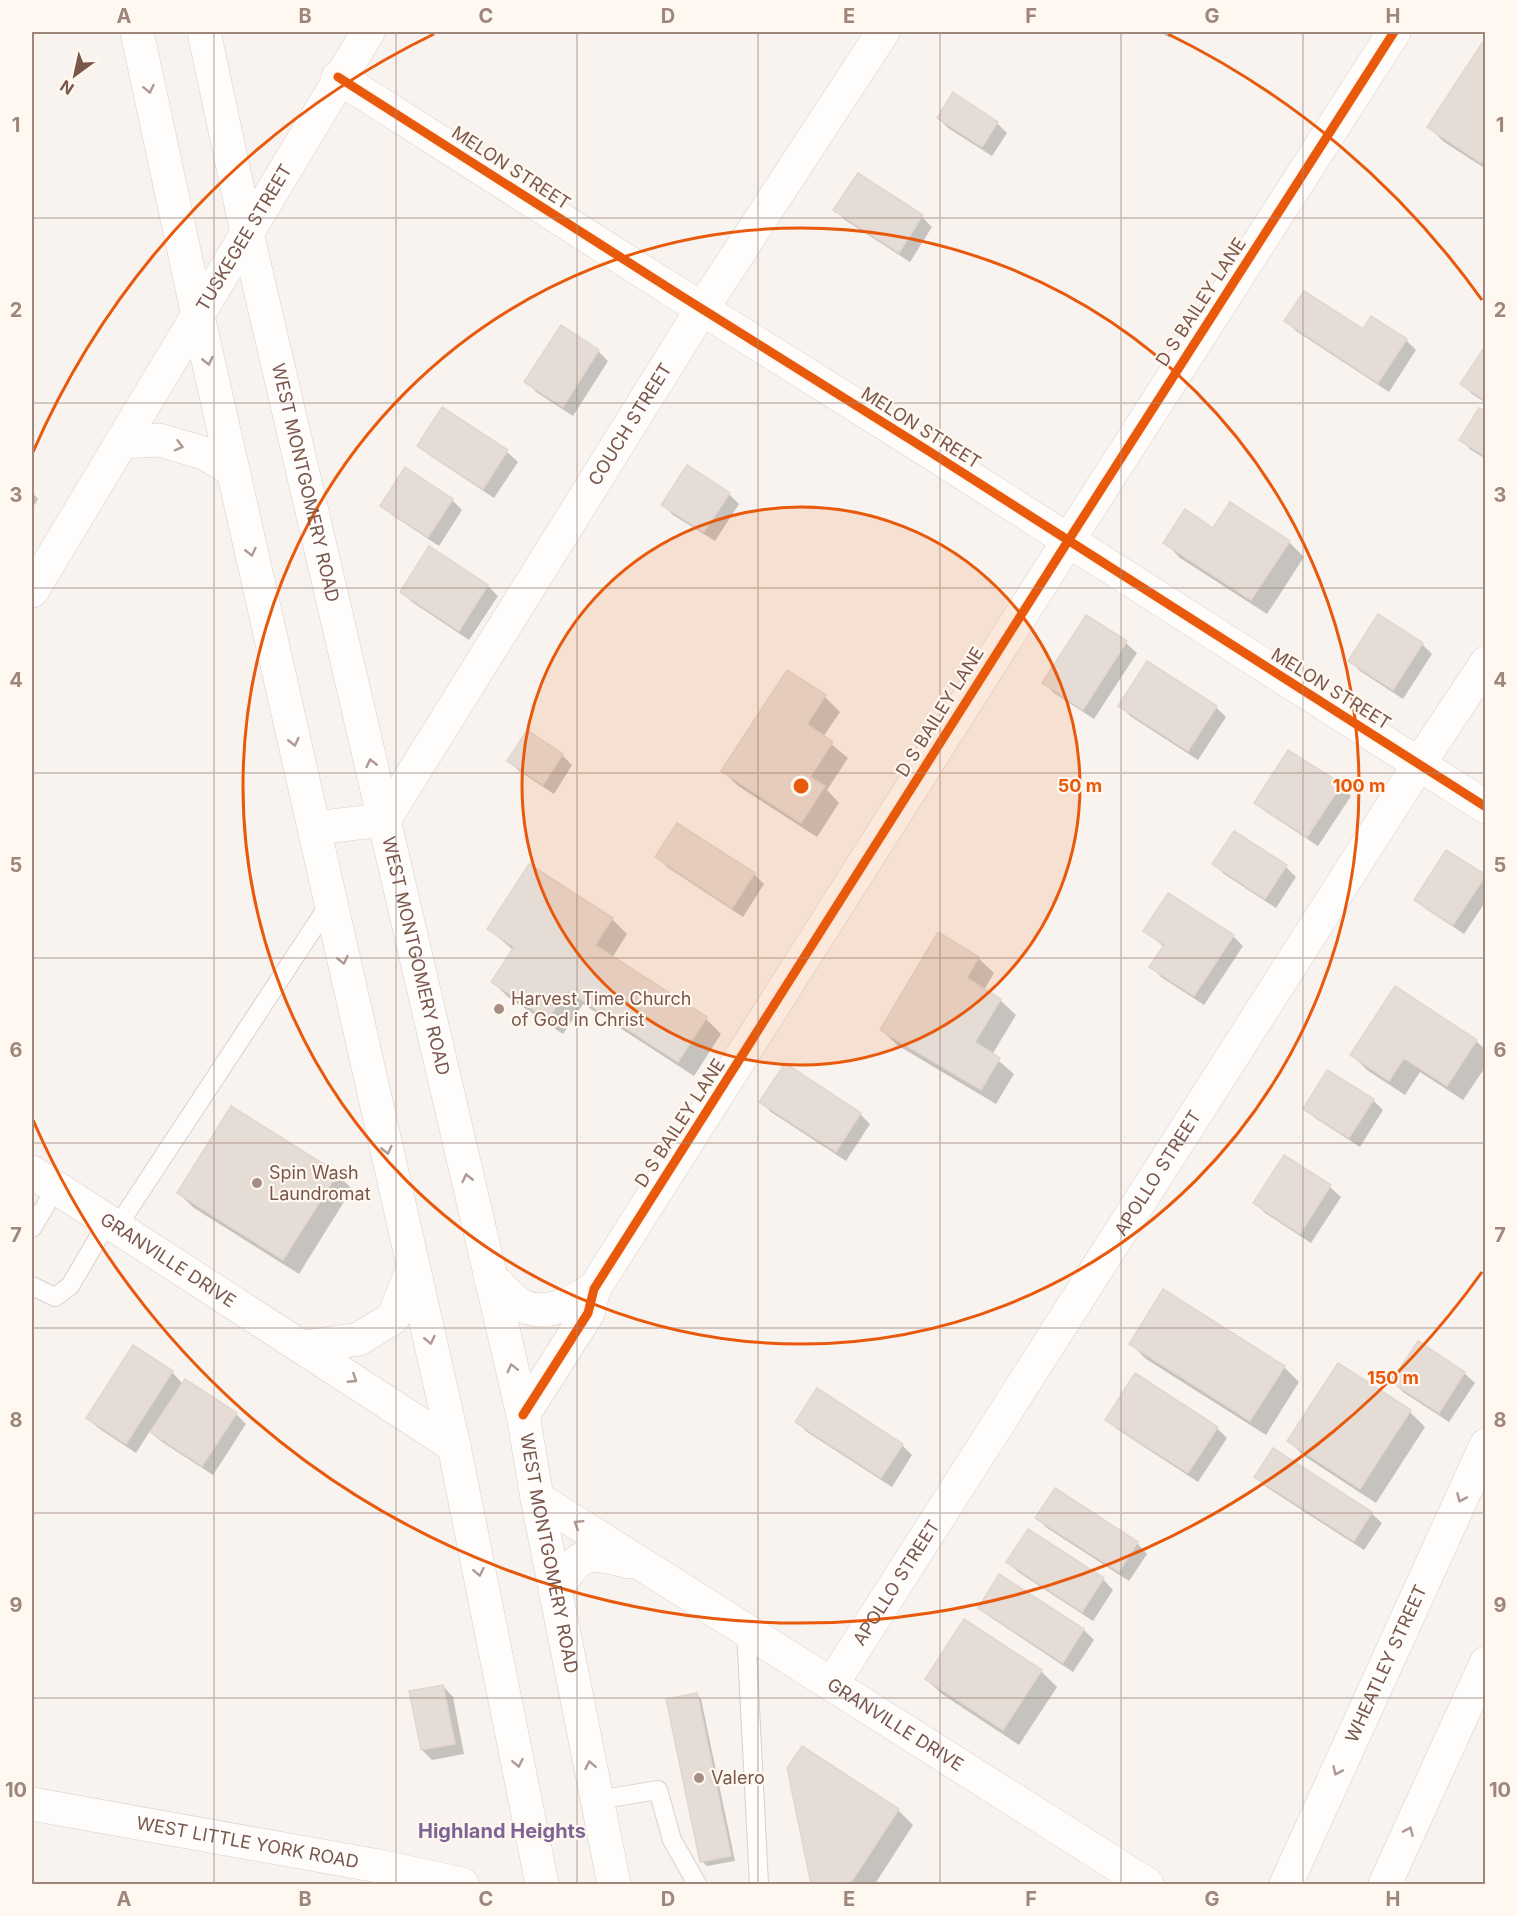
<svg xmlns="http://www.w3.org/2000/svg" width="1517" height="1916" font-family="Inter,sans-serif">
<rect width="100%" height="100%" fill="#f8f3ee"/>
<path fill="#0003" d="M1160,32h14l-4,6z
M1486,40v129l-42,-27 -15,-15z
M938,118l59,5 10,10 -15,23 -44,-28z
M858,175l64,42 10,10 -22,35 -65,-42 -10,-10z
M1286,321l120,19 10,10 -27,42 -93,-61z
M561,327l37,24 10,10 -35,55 -37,-24 -10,-11z
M1486,351v52l-14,-9 -10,-10z
M442,409l65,43 11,10 -24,36 -65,-43 -10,-10z
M1486,414v45l-15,-9 -10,-10z
M32,492l6,7 -6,10z
M729,494l10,10 -24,37 -42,-26 -10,-10z
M452,500l10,10 -23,36 -47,-31 -10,-10z
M1165,542h124l15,15 -37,57 -87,-56z
M430,549l58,37 10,10 -29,44 -57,-38 -10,-10z
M1379,616l43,28 10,10 -29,45 -43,-28 -10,-10z
M1087,617l39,26 11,10 -43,66 -40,-26 -10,-10z
M825,697l15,15 -17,25 25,21 -21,32 12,13 -22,34 -79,-51 -15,-15z
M1120,705l96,2 10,10 -28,43 -68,-44z
M562,755l10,10 -18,29 -35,-23 -10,-10z
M1341,786l10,10 -33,50 -52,-34 -10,-10z
M1234,833l52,34 10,10 -20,31 -52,-34 -10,-10z
M1446,852l40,25v24l-22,33 -38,-25 -11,-10z
M657,857l97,17 10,10 -21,33 -76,-50z
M612,919l15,15 -15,24 94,61 15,15 -27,42 -111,-72 -20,30 -55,-37 -15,-15 20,-32 -24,-21z
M1145,931l88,5 10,10 -39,59 -43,-28 -10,-10 13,-20z
M978,958l16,15 -10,17 16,10 16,15 -24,40 22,19 -18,30 -99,-59 -15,-15z
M1396,988l80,53 10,9v16l-23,34 -43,-28 -15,23 -38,-25 -15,-15z
M1373,1100l10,10 -23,37 -45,-29 -10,-10z
M761,1102l99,12 10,10 -24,37 -75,-49z
M1284,1157l46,30 11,10 -30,46 -46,-30 -10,-10z
M337,1174l15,15 -53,85 -105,-66 -16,-15z
M1418,1343l46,30 11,10 -26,39 -46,-30 -10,-10z
M1131,1344l153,23 15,15 -33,53 -120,-76z
M172,1372l11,12 53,30 10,10 -33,51 -51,-33 -12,-11 -14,22 -38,-25 -10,-10z
M1410,1412l15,15 -49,76 -72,-47 -15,-15z
M1107,1419l110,9 10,10 -29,44 -81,-53z
M797,1422l105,23 10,10 -20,32 -85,-55z
M1273,1450l98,63 11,10 -18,27 -98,-63 -10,-11z
M1055,1490l82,53 10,11 -18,27 -82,-53 -10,-10z
M1008,1562l95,17 10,11 -20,31 -75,-49z
M1000,1576l84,54 10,10 -21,32 -83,-55 -11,-10z
M964,1621l77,50 16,16 -38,58 -77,-51 -16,-15z
M443,1686l10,11 11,57 -32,6 -10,-10z
M697,1695l4,4 34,162 -28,5 -5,-5z
M789,1769l109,41 15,15 -38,59h-62z"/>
<path fill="#e5dcd5" stroke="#e2d6cf" stroke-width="1.5" d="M1486,37v119l-5,7 -54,-36z
M953,92l45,30 -16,25 -45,-29z
M858,173l65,42 -24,38 -66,-43z
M1304,291l59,38 8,-13 36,23 -29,44 -94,-62z
M561,325l38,25 -36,57 -39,-25z
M1484,348l2,1v52l-26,-17z
M442,407l66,43 -25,39 -66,-43z
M1479,408l7,4v45l-27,-17z
M687,465l43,28 -26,39 -43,-27z
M405,467l48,32 -25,38 -48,-31z
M1230,502l60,39 -39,59 -88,-57 22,-34 28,19z
M429,546l59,39 -29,46 -59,-39z
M1378,614l45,29 -30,47 -45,-29z
M1086,615l41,26 -44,69 -41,-27z
M1147,661l70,45 -29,45 -70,-45z
M787,670l39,25 -19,29 26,18 -23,35 15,9 -24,37 -80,-52z
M527,730l36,24 -20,31 -36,-24z
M1288,750l54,34 -35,53 -53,-34z
M677,823l78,50 -23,35 -77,-51z
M1234,831l53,34 -22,34 -53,-35z
M1446,850l40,25 -33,50 -39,-25z
M529,864l84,54 -18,27 112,72 -29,45 -111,-72 -19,29 -57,-37 23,-35 -27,-18z
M1168,893l66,42 -40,61 -45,-29 15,-22 -21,-14z
M938,932l41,25 -12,21 34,21 -26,43 25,16 -19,32 -101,-60z
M1395,986l82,54 -30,46 -43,-28 -15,23 -39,-26z
M785,1063l76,50 -25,39 -77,-50z
M1327,1070l47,29 -25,39 -46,-29z
M231,1106l107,67 -55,87 -106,-67z
M1284,1155l47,30 -31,49 -47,-31z
M1163,1289l122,77 -35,55 -121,-77z
M1418,1341l47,31 -26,41 -48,-31z
M133,1345l40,26 -47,73 -40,-26z
M1338,1363l73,47 -51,79 -73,-48z
M1135,1373l83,54 -30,46 -83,-53z
M185,1379l52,34 -35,53 -52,-34z
M817,1388l86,56 -22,34 -86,-56z
M1273,1448l99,64 -18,29 -100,-64z
M1055,1488l83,54 -19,30 -84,-54z
M1028,1529l76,49 -22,34 -76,-50z
M999,1574l85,55 -21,34 -85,-55z
M964,1619l78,51 -39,60 -78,-51z
M443,1685l12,59 -34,6 -12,-59z
M697,1693l34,163 -31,6 -34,-163z
M802,1746l97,63 -49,75h-39l-24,-116z"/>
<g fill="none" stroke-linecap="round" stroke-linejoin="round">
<defs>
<path id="service" d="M117,1227l213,-324
M32,1228l24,-40
M32,1286l23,11 15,-11 38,-65
M746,1630l13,254
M597,1800l61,-10 14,50 25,44"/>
<g id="minor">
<path d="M338,77l337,215 252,158 559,357"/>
<path d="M121,442l38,-2 45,13 29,17"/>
<path id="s1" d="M32,591l336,-559"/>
<path id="s2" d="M384,820l318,-511 181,-277"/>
<path id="s3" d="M32,1172l422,274"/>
<path d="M490,1277c9,8 18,19 28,26 25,17 54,-1 76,-14"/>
<path d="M304,1347l55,-8 34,-21 20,-50"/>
<path d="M523,1415l65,-102 6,-24 474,-748 326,-509"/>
<path id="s4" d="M537,1498l610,386"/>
<path d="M555,1590c27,-38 28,-40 74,-28"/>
<path id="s5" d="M832,1684l587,-920 67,-101"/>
</g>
<g id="tertiary">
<path id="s6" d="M32,1804l346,62 84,18"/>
</g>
<g id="secondary">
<path d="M137,32l61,284 256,1130 88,438"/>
<path id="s7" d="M204,32l43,201 276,1182 14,83 77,386"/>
<path d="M314,828l70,-8"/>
<path id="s8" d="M1286,1884l200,-439"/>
<path d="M1385,1884l101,-221"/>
</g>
</defs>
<use href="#service" stroke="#d8d0cc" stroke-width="20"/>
<use href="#minor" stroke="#d8d0cc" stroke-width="34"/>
<use href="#tertiary" stroke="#d8d0cc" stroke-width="34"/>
<use href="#secondary" stroke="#d8cfc9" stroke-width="34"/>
<use href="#service" stroke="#fefdfc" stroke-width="18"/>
<use href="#minor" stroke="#fefdfc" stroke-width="33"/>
<use href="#tertiary" stroke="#fefdfc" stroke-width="33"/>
<use href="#secondary" stroke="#fefdfc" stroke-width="33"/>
<defs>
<path id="cycleway" d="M338,77l337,215 252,158 559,357
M523,1415l65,-102 6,-24 474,-748 326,-509"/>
</defs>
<use href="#cycleway" stroke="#fff8f0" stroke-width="13"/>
<use href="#cycleway" stroke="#e8590c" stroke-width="9"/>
</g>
<defs><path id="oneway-chevron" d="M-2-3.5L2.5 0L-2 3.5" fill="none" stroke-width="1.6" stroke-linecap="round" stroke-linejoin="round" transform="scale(1.5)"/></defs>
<g stroke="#af9992">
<use href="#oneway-chevron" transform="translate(149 89) rotate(78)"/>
<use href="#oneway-chevron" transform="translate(208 361) rotate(77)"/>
<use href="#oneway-chevron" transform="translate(179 446) rotate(15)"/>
<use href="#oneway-chevron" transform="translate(251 552) rotate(77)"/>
<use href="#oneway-chevron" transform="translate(294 742) rotate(77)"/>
<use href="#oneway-chevron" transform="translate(371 763) rotate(-103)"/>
<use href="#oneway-chevron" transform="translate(343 960) rotate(77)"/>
<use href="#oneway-chevron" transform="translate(387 1150) rotate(77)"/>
<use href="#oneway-chevron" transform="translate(467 1178) rotate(-103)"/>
<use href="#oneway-chevron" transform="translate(430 1340) rotate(77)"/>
<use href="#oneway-chevron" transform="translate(512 1368) rotate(-104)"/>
<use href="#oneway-chevron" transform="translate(353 1379) rotate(33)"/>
<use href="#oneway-chevron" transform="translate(1461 1498) rotate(114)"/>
<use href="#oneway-chevron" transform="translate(578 1524) rotate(-148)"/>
<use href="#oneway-chevron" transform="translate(479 1572) rotate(79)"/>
<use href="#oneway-chevron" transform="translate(518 1763) rotate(79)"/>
<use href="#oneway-chevron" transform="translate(590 1765) rotate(-101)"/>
<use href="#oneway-chevron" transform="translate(1337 1771) rotate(114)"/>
<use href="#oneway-chevron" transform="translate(1409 1831) rotate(-66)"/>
</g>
<path fill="none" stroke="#9f867b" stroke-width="1.5" stroke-opacity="0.55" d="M214,32v1852M396,32v1852M577,32v1852M758,32v1852M940,32v1852M1121,32v1852M1303,32v1852M32,218h1454M32,403h1454M32,588h1454M32,773h1454M32,958h1454M32,1143h1454M32,1328h1454M32,1513h1454M32,1698h1454"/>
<circle cx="801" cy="786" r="279" fill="#e8590c" fill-opacity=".12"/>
<g fill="none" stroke="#e8590c" stroke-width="3">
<circle cx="801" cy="786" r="279"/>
<circle cx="801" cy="786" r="558"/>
<path d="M1482 1272A837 837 0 0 1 33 1120M33 452A837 837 0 0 1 434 34M1168 34A837 837 0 0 1 1482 300"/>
</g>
<g fill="#a68e84" stroke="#fff8f0" stroke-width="2">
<circle cx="499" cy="1009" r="6"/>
<circle cx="257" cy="1183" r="6"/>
<circle cx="699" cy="1778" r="6"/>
</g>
<g text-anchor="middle" stroke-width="4.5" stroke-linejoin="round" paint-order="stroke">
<g font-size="18" fill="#7a574b" stroke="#fff8f0">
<text transform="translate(511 168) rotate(33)" y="6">MELON STREET</text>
<text dy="6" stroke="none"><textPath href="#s1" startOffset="412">TUSKEGEE STREET</textPath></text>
<text transform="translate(1201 302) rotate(-57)" y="6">D S BAILEY LANE</text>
<text dy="6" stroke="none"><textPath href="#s2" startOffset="466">COUCH STREET</textPath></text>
<text transform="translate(921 428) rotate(32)" y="6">MELON STREET</text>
<text dy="6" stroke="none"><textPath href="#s7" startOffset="462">WEST MONTGOMERY ROAD</textPath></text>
<text transform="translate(1331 689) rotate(32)" y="6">MELON STREET</text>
<text transform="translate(940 712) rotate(-58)" y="6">D S BAILEY LANE</text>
<text dy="6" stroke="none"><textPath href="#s7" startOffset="948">WEST MONTGOMERY ROAD</textPath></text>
<text transform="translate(680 1123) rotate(-57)" y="6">D S BAILEY LANE</text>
<text dy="6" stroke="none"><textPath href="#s5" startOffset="606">APOLLO STREET</textPath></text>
<text dy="6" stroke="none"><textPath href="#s3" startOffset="162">GRANVILLE DRIVE</textPath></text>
<text dy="6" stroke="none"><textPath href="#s7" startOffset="1560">WEST MONTGOMERY ROAD</textPath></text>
<text dy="6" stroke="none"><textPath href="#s5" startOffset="120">APOLLO STREET</textPath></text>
<text dy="6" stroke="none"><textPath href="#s8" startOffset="242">WHEATLEY STREET</textPath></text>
<text dy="6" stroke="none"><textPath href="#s4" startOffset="424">GRANVILLE DRIVE</textPath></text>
<text dy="6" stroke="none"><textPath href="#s6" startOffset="219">WEST LITTLE YORK ROAD</textPath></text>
</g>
<g font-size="18" fill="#7a574b" stroke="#fff8f0" text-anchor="start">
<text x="511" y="1005">Harvest Time Church<tspan x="511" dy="21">of God in Christ</tspan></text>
<text x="269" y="1179">Spin Wash<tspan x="269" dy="21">Laundromat</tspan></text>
<text x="711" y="1784">Valero</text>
</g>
<g font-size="20" font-weight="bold" fill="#806395" stroke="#fff8f0">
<text x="502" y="1838">Highland Heights</text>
</g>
</g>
<circle cx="801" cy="786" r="9" fill="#e8590c" stroke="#fff8f0" stroke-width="3"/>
<g font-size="18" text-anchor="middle" font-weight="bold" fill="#e8590c" stroke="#fff8f0" stroke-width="4.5" stroke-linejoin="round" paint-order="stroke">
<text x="1080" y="792">50 m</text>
<text x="1359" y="792">100 m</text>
<text x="1393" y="1384">150 m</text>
</g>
<rect width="1517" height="1916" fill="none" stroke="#fff8f0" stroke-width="66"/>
<g transform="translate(75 75) rotate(213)" stroke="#fff8f0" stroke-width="4.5" paint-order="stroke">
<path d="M0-4.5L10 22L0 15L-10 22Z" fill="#7a574b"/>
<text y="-9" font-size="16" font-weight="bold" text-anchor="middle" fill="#7a574b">N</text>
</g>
<rect x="33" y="33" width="1451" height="1850" fill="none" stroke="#9f867b" stroke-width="2"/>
<g font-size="20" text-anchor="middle" font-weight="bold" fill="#9f867b">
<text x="124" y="23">A</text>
<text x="305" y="23">B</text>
<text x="486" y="23">C</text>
<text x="668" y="23">D</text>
<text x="849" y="23">E</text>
<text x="1031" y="23">F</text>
<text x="1212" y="23">G</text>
<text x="1393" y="23">H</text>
<text x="16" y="132">1</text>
<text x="1500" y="132">1</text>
<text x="16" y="317">2</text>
<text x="1500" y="317">2</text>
<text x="16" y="502">3</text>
<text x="1500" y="502">3</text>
<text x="16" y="687">4</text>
<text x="1500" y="687">4</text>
<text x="16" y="872">5</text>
<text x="1500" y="872">5</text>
<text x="16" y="1057">6</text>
<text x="1500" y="1057">6</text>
<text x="16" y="1242">7</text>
<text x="1500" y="1242">7</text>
<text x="16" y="1427">8</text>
<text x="1500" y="1427">8</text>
<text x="16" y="1612">9</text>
<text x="1500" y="1612">9</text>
<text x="16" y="1797">10</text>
<text x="1500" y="1797">10</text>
<text x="124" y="1906">A</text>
<text x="305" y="1906">B</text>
<text x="486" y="1906">C</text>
<text x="668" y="1906">D</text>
<text x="849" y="1906">E</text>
<text x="1031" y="1906">F</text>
<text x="1212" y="1906">G</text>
<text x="1393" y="1906">H</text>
</g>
</svg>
